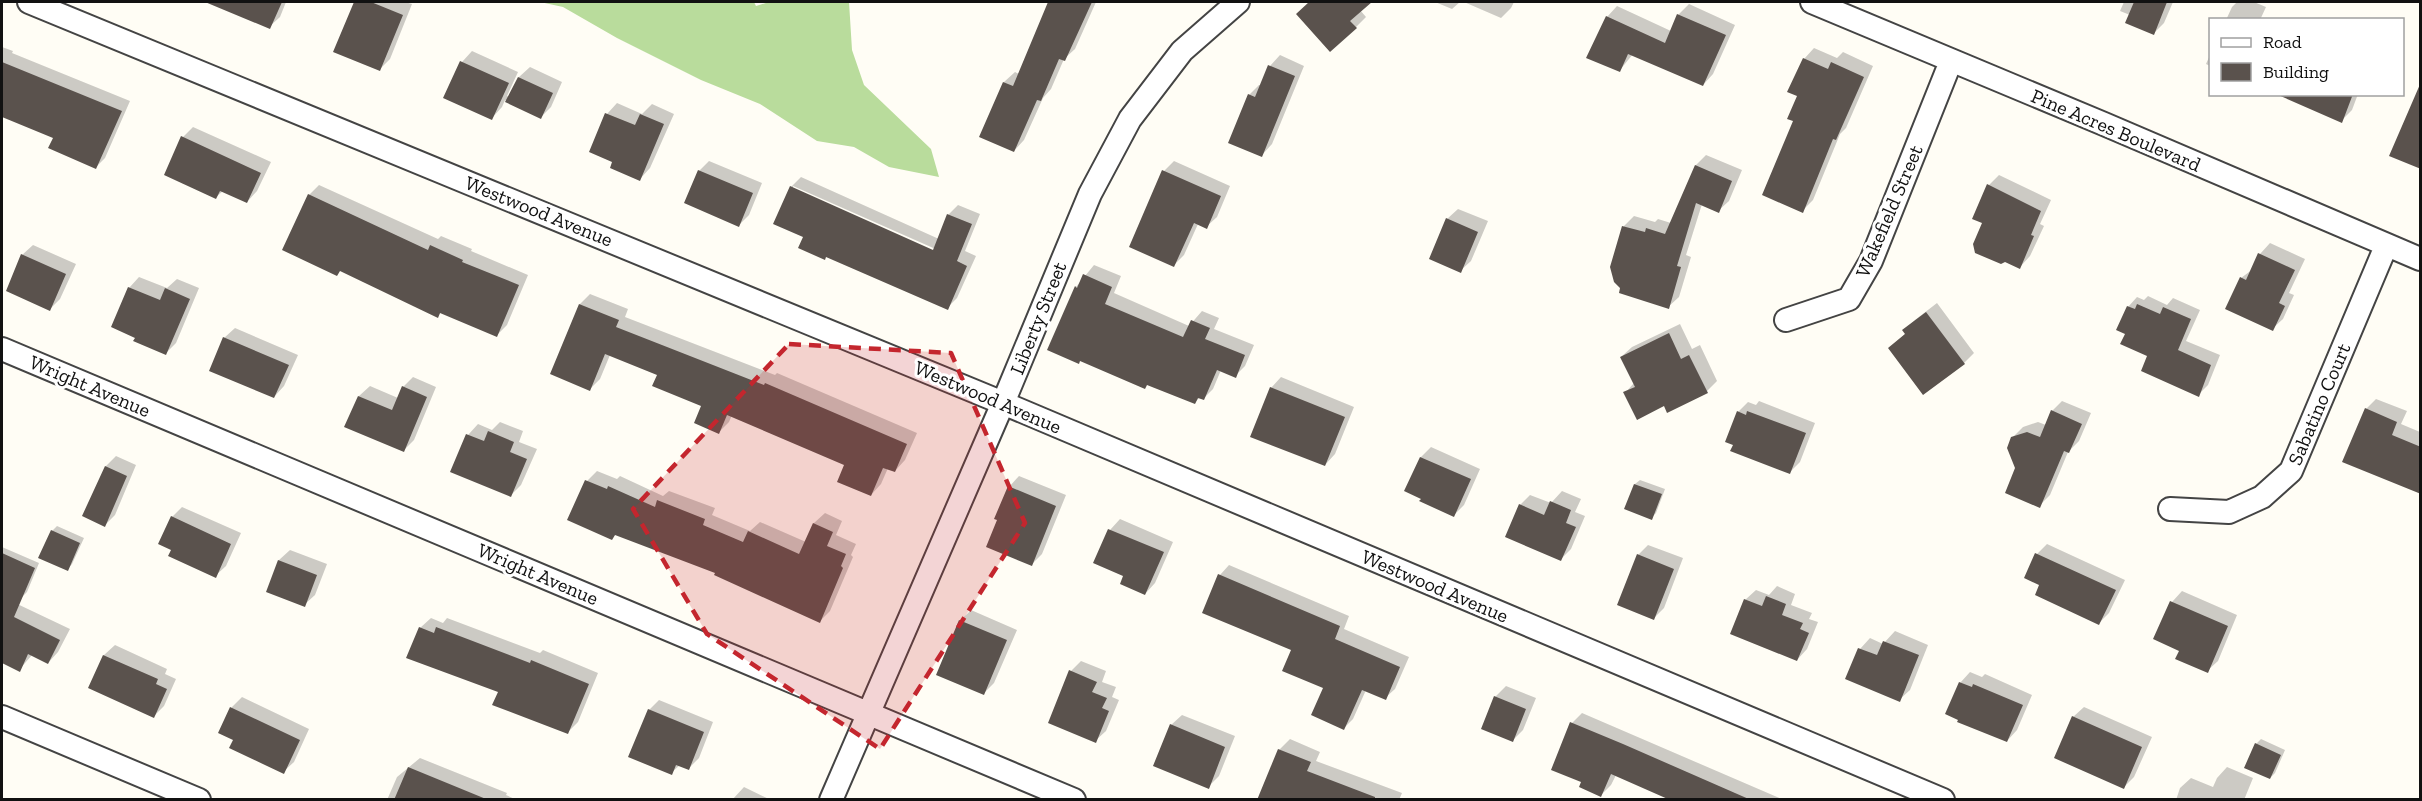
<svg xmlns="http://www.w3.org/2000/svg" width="2422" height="801" font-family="'Zilla Slab',serif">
<rect width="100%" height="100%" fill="#fffdf5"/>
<path fill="#b9dc9c" d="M540,2h214l2,4 13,-4h80l3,48 12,35 67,64 8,28 -50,-10 -35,-20 -37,-6 -57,-37 -59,-24 -84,-42 -54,-31z"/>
<path fill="#0003" fill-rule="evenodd" d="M208,2h78l-6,15 -11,10z
M355,2h50l7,2 -22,55 -10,10 -45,-18z
M1050,2h46l-21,47 -11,10 -13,30 -8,9 -19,42 -10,11 -10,-69 11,-10 4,2z
M1311,2h59l-10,8 6,7 -10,10 -58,-13z
M1435,2h25l-8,7z
M1464,2h50l-3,6 -10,10z
M2124,2h49l-9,21 -10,10 -24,-18 -10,-4z
M2237,2h17l12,5 -6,13h-34l6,-13z
M1689,4l46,21 -22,49 -10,11 -70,-31 -13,16 -13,-53 10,-11 54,25 7,-16z
M2,47l11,4 -1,2 118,48 -25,57 -9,9 -41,-30 -53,-21z
M1814,48l23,10 6,-6 30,14 -27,62 -6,6 -27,66 -11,11 -7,-90 9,-62z
M472,51l46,21 -11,24 3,1 9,-20 11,-10 32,15 -11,25 -10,10 -36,-17 -3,7 -10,11 -47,-21 17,-35z
M1280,55l24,11 -32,78 -10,11 -13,-60 10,-10h3l8,-19z
M2210,55v11l-4,-2z
M2279,94h79l-6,16 -11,11z
M617,103l25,11 10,-10 22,10 -24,54 -10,11 -26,-17 -7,-48z
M193,127l78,35 -14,29 -10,11 -24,-11 -7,6 -33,-60z
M1706,155l36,15 -13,31 -11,10 -16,-7 -16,51 5,2 -12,40 -11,10 -46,-19 -10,-21 12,-41 10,-10 21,6 3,-3 13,4 25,-58z
M709,161l53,22 -13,32 -10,10 -40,-54z
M1174,161l56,25 -13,31 -11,10 -8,-3 -14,31 -10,10 -10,-94z
M1999,175l52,25 -11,24 4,2 -14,30 -10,11 -36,-44 5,-38z
M801,177l138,62 9,-24 10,-10 22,9 -15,37 11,5 -19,42 -10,10 -121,-52 -21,-20 -14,-49zM793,186l147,65 -1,3 -146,-65z
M319,185l119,54 3,-3 31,13 -1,2 57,24 -21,50 -10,10 -56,-23 -3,4 -129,-121z
M1458,209l30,12 -17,40 -11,10 -13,-52z
M2270,243l35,16 -16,34 5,2 -11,24 -11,10 -31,-51 12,-9 7,-15z
M33,245l43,19 -16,35 -10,10 -28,-54z
M1094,265l27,11 -7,17 75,33 13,-15 17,7 -5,11 40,16 -9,21 -10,10 -14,-6 -8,19 -10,10 -3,-2 -5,5 -119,-115z
M139,277l28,11 10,-9 22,9 -23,55 -10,10 -29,-16 -8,-49z
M590,294l38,15 -3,8 150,58 2,-2 140,60 -12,27 -10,11 -7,-3 -7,16 -10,11 -25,-31 -114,-49 -3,7 -10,10 -16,-27 -44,-31 -49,-19 -10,24 -10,10 -38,-15 28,-70z
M2148,296l19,9 6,-7 27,12 -14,31 34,14 -12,30 -10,10 -49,-40 -22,-22 1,-26 9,-10 7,3z
M1937,303l37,50 -10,10 -74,-15 16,-15 -2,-3 11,-10z
M1680,324l12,25 8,-4 17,36 -10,10 -43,13 -39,-11 9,-10 -13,-26 11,-10z
M235,328l63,27 -14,31 -10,11 -50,-59z
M413,377l23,10 -22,53 -11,11 -57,-25 13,-30 11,-10 28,12 5,-11z
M1281,377l73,30 -19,47 -10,11 -54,-77z
M2376,399l31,12 -6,13 19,8v55l-54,-78z
M1759,401l56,22 -15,39 -10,10 -55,-28 3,-32 10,-10 8,3z
M2062,401l29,12 -12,28 -11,11 -18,43 -11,11 -27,-68 11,-11 15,-5 8,3 6,-14z
M500,422l23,9 -4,11 18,7 -16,36 -10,10 -59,-24 16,-36 10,-11 14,6z
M1431,447l49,22 -16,36 -10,10 -48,-25 15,-33z
M116,456l20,9 -21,50 -10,10 -21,-10 22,-49z
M597,471l20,8 3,-3 43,20 6,-5 46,17 -3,7 38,16 10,-9 46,20 8,-19 11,-10 17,8 -6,14 20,9 -5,11 2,2 -23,54 -10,10 -103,-49 -101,-38 -4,4 -25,-57z
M1019,476l47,19 -24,59 -11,11 -22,-78z
M1640,480l25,9 -9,24 -5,5 -25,-10 9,-24z
M1562,491l19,8 -6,13 10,4 -14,33 -10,10 -41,-54 10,-10 21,8z
M182,507l59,26 -15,33 -11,10 -42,-27 -1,-32z
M1120,519l53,23 -18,41 -10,11 -20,-19 -30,-13 15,-32z
M57,526l27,12 -12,26 -4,5 -16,-38z
M2047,544l78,36 -16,33 -10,10 -58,-39 -4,-30z
M1648,545l35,13 -19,50 -10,10 -16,-63z
M2,547l37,16 -12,29 -5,5 -20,-10z
M290,550l37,14 -12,31 -11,10 -36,-14 11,-31z
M1229,565l120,51 -5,13 65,28 -14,32 -10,9 -19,-8 -13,29 -9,9 -19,-41 -32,-38 -89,-37 16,-37z
M1777,586l18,8 -4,11 21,8 -3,6 9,3 -11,27 -10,11 -52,-60 11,-10 13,5z
M2182,591l55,24 -19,46 -11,10 -26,-21 -9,-48z
M11,601l59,28 -12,23 -10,11 -16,-8 -13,15 -17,-9v-50z
M971,610l46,20 -23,53 -10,10 -24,-72z
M431,618l12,5 4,-5 93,35 3,-3 55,23 -20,49 -10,10 -68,-41 -80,-63z
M1895,631l33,14 -18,45 -11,10 -39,-51 10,-11 13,6z
M115,645l52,24 -2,5 11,5 -12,27 -10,10 -64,-29 14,-32z
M1081,661l25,10 -4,11 14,5 -4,10 7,3 -13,31 -11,10 -24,-70z
M1970,672l12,5 3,-3 47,21 -15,35 -10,11 -47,-58z
M1506,686l30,12 -13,32 -10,10 -18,-43z
M242,697l67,32 -15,33 -11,10 -48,-32 -15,-7 12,-26z
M659,700l54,22 -14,36 -10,10 -9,-3 -9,8 -22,-63z
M2084,707l68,30 -18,40 -10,10 -51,-70z
M1582,713l202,87h-110l-58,-25 -5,10 -10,10 -18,-14 -11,-58z
M1182,715l53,21 -16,40 -11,11 -37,-62z
M1290,739l30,13 -4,9 86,32 -3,7h-140l20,-50z
M2261,739l24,11 -10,23 -5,5 -14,-34z
M420,758l87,35 -1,2 11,5h-130l10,-23z
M2227,767l26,11 -9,22h-68l4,-12 11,-10 22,9 4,-9z
M744,787l27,13h-39z"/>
<path fill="#5a524d" d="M205,2h77l-12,27z
M354,2h17l32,13 -23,56 -47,-19z
M1048,2h44l-27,59 -6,-2 -18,42 -4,-1 -23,52 -35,-15 24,-55 10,4z
M1309,2h63l-22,19 7,7 -27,24 -34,-38z
M2134,2h33l-13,33 -29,-12z
M1677,14l49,21 -23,51 -75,-32 -8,18 -34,-14 20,-42 59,27z
M1803,58l25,11 3,-7 33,15 -28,63 -3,-1 -30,74 -41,-18 31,-74 -6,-2 10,-23 -10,-4z
M460,61l49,22 -17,37 -49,-22z
M2,62l120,49 -26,58 -48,-21 5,-10 -51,-21z
M1268,65l27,11 -33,81 -34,-14 20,-49 7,3z
M518,77l35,16 -12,26 -36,-17z
M2421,82v87l-32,-13z
M2276,94h77l-11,29z
M605,113l30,12 5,-11 24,10 -24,57 -30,-13 2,-6 -23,-10z
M181,136l80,37 -14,30 -27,-12 -4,8 -52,-24z
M1695,165l37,16 -13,32 -23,-10 -19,63 4,1 -12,42 -50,-16 1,-5 -6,-6 -4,-15 12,-41 23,6 1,-4 19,6z
M698,170l55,23 -14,34 -55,-24z
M1162,170l59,26 -14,33 -13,-6 -20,44 -45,-20z
M1987,184l54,27 -10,24 3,1 -14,33 -15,-7 -4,2 -26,-11 -2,-9 9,-21 -10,-4z
M790,186l143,64 14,-36 25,10 -15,37 10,5 -19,44 -122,-53 -1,3 -27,-12 5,-11 -30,-13z
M308,194l120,56 2,-5 33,15 -1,2 57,23 -22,52 -57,-24 -2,5 -98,-47 -3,5 -55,-26z
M1446,218l32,14 -17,41 -32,-14z
M2258,253l37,17 -16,33 6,3 -12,25 -48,-22 15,-32 6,3z
M21,254l45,20 -16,37 -44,-20z
M1083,274l29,13 -7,17 78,33 8,-17 19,8 -5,11 40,16 -9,23 -19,-8 -13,30 -6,-2 -3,6 -48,-19 -2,4 -65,-28 -1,3 -32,-14 28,-64 2,2z
M128,287l32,13 5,-12 25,11 -24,56 -33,-14 2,-3 -24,-11z
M579,304l40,16 -3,7 148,58 1,-2 142,61 -12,28 -12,-4 -12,28 -34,-14 7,-17 -117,-50 -8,19 -25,-11 7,-17 -49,-20 5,-11 -52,-21 -15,37 -40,-17z
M2137,304l23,10 3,-7 28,12 -13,31 33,15 -12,32 -58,-26 6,-15 -27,-12 5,-10 -9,-4 11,-24 8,3z
M1926,312l39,52 -42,31 -35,-47 17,-14 -3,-4z
M1669,333l12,26 8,-4 19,38 -41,20 -3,-7 -27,14 -14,-28 12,-5 -15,-30z
M223,337l66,28 -15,33 -65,-27z
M402,386l25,11 -23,55 -60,-25 14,-31 34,14z
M1270,387l75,30 -20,49 -75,-29z
M2365,408l32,14 -5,13 29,12v47l-79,-32z
M2051,410l31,14 -13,29 -5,-2 -24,57 -35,-15 10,-25 -8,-20 4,-11 16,-5 13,5z
M1737,411l9,4 1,-4 59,22 -16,41 -60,-23 3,-6 -8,-3z
M488,431l26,11 -4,10 17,7 -16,38 -61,-25 16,-38 18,7z
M1420,457l51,22 -17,38 -35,-16 2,-2 -17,-8z
M105,466l22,10 -22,51 -23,-11z
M585,480l22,9 1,-3 47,21 2,-7 48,19 -2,6 40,17 5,-11 51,23 14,-31 20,9 -6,14 19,8 -5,12 2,2 -23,55 -106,-48 1,-2 -100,-38 -3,5 -45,-20z
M1634,484l28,10 -10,26 -28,-11z
M1008,486l48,20 -24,60 -46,-19 11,-27 -3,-1z
M1550,501l21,9 -5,13 10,4 -15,34 -56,-24 14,-33 25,11z
M171,516l60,28 -15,34 -48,-22 3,-6 -13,-6z
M1108,529l56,23 -19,43 -25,-11 3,-8 -30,-13z
M51,530l29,13 -12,28 -30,-13z
M2,553l33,15 -21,49 46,23 -12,24 -20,-10 -8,18 -18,-9z
M2035,553l81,37 -17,35 -64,-30 4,-10 -15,-7z
M1637,554l37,15 -20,51 -37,-15z
M278,560l39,15 -12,32 -39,-15z
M1218,574l122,52 -5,13 65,28 -14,33 -24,-10 -18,40 -33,-15 12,-27 -41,-17 9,-21 -89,-37z
M1766,596l20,8 -4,11 21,8 -3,6 9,4 -12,28 -67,-27 14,-35 18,7z
M2170,601l58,25 -20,47 -33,-14 4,-8 -26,-12z
M959,620l48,20 -23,55 -48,-20z
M419,627l15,6 2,-6 94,36 1,-3 58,24 -21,50 -76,-29 6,-13 -92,-34z
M1883,641l36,14 -19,47 -55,-23 13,-31 19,7z
M103,655l55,24 -2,5 11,5 -13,29 -66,-30z
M1069,670l28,12 -5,10 15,6 -5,10 7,3 -13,32 -48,-20z
M1959,682l13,5 1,-3 50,21 -16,37 -50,-20 1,-2 -13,-6z
M1494,696l32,13 -13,33 -32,-13z
M230,707l70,33 -16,34 -55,-26 4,-8 -15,-7z
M648,709l56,23 -15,38 -13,-5 -4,10 -44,-18z
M2072,716l70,31 -18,42 -70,-31z
M1570,722l53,22 128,56h-81l-59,-26 -10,23 -22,-10 2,-5 -30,-12z
M1170,724l55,23 -16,42 -56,-23z
M2255,743l26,12 -11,24 -26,-11z
M1278,749l33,13 -4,9 68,26v3h-118z
M408,767l78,32 -1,1h-91z"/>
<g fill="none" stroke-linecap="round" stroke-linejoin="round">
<defs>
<path id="minor" d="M29,2l974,401 940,397
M1812,2l292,122 316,135
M1786,320l63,-21 22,-38 80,-200
M2,349l1072,451
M2170,509l59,3 33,-15 29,-26 95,-225
M2,717l197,83
M831,800l172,-397 87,-209 40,-75 52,-68 56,-49"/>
</defs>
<use href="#minor" stroke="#444" stroke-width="26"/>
<use href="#minor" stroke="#fff" stroke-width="22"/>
</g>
<path fill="#c4262e" fill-opacity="0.2" stroke="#c4262e" stroke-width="4.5" stroke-dasharray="12 8" stroke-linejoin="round" d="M789,344l162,9 74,170 -145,226 -173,-115 -74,-125z"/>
<g text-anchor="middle" stroke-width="6" stroke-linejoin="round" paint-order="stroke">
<g font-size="20" fill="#111" stroke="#fff">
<text transform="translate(2116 130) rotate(23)" y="7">Pine Acres Boulevard</text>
<text transform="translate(539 211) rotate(22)" y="7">Westwood Avenue</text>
<text transform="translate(1889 211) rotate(-67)" y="7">Wakefield Street</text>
<text transform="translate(1038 318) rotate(-68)" y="7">Liberty Street</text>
<text transform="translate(90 386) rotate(23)" y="7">Wright Avenue</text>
<text transform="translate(988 397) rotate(23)" y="7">Westwood Avenue</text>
<text transform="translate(2319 404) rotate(-67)" y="7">Sabatino Court</text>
<text transform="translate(538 574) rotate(23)" y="7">Wright Avenue</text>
<text transform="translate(1435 586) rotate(23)" y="7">Westwood Avenue</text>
</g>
</g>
<rect width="2422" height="801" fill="none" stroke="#111111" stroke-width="6"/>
<rect x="2209" y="18" width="195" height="78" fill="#ffffff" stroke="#a0a0a0" stroke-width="1.5"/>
<rect x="2221" y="38" width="30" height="9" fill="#ffffff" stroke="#a0a0a0" stroke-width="1.5"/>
<text x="2263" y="48" font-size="18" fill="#111111">Road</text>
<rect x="2221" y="63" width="30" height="18" fill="#5a524d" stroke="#a0a0a0" stroke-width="1.5"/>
<text x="2263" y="78" font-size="18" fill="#111111">Building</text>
</svg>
